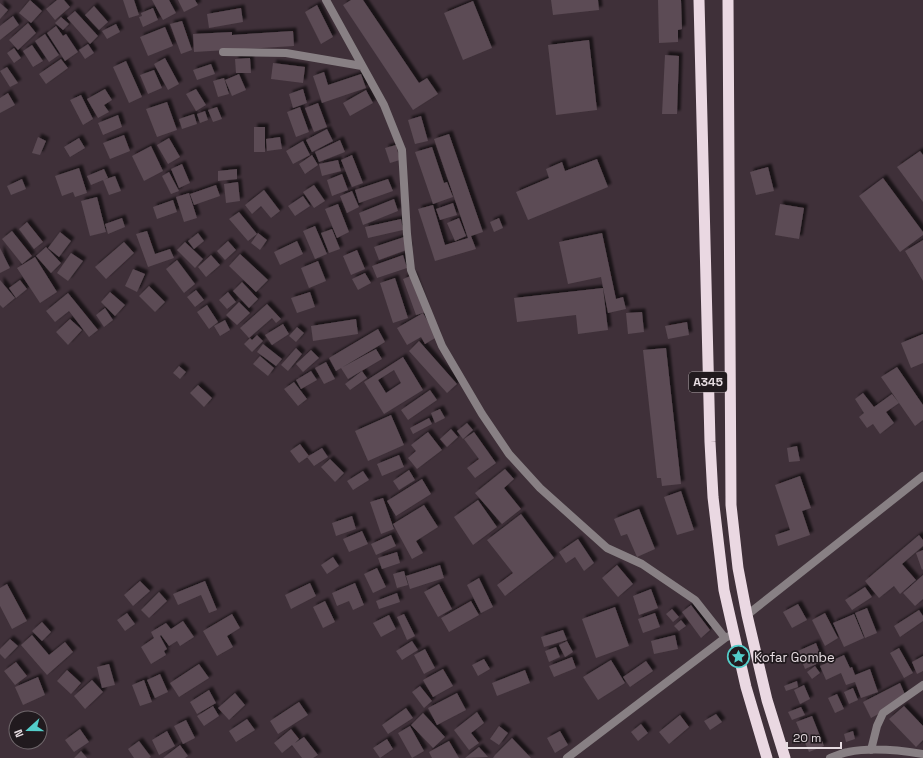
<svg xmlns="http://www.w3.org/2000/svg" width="923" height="758" font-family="'Space Grotesk',sans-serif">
<defs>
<filter id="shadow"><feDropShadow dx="3.5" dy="-3.5" stdDeviation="1" flood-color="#0009"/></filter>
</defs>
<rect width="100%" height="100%" fill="#3f3039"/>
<path fill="#5b4b54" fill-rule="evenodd" filter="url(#shadow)" d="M30,0l12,11 -11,12 -12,-10z
M57,0h7l6,7 -15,13 -9,-11z
M123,0h11l5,15 -10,3z
M152,0h17l7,13 -13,7z
M178,0h17l3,5 -14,7z
M351,0h12l56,83 8,-5 11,16 -25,16 -70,-105z
M551,0h47l1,10 -46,5z
M658,0h23l1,29 -4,1v12l-19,1z
M473,1l19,47 -29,12 -19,-47z
M0,3l8,7 -8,9z
M317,5l16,32 -12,7 -16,-32z
M94,6l14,16 -9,8 -14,-15z
M153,8l5,12 -15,7 -4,-10 3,-1 -1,-3z
M241,8l2,14 -34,6 -2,-14z
M75,11l23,25 -8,8 -23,-26z
M13,16l6,9 -19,15v-14z
M61,17l8,7 -6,6 -8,-7z
M182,21l10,29 -11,4 -11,-30z
M28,23l8,10 -18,17 -9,-10z
M116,24l4,8 -13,7 -5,-8z
M56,26l7,10 3,-2 12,18 -13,9 -18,-28z
M165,27l8,19 -25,10 -8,-19z
M293,31l1,15 -100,6 -1,-18 39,-2v3z
M45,34l14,21 -10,7 -14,-21z
M589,40l8,70 -41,5 -8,-70z
M88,44l6,9 -9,6 -6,-9z
M32,45l11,16 -10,6 -10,-16z
M14,48l7,10 -7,5 -7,-10z
M665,55l14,1 -2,58h-15z
M165,58l14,26 -11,6 -14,-26z
M250,58l1,15h-15l-1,-14z
M61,59l7,9 -22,16 -7,-10z
M126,61l16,36 -13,6 -16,-36z
M273,63l32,4 -2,16 -32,-4z
M211,64l4,10 -18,6 -4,-10z
M7,67l11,16 -8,4 -10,-16z
M154,70l8,18 -14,6 -8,-19z
M324,72l4,13 33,-11 5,14 -44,15 -9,-27z
M239,74l7,16 -14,6 -7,-16z
M224,78l5,16 -11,3 -5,-16z
M105,89l7,11 -8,5 5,7 -11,6 -11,-19z
M196,89l10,16 -10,6 -10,-17z
M303,89l4,14 -14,5 -4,-14z
M366,90l7,13 -23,13 -7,-13z
M8,93l7,12 -15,8v-15z
M81,95l12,24 -10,6 -13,-25z
M167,102l10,28 -20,7 -11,-28z
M318,103l9,24 -13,5 -9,-24z
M217,107l5,12 -9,3 -5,-12z
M300,107l9,25 -13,5 -9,-25z
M205,111l3,9 -8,3 -3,-9z
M194,114l3,10 -15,5 -3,-10z
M118,115l4,12 -19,8 -5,-12z
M421,116l7,25 -13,3 -7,-24z
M254,127h11v25h-11z
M327,129l6,12 -21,11 -6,-12z
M449,134l34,98 -12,4 5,13 -41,12 -17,-52 15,-4 12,40 23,-7 -34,-99z
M124,135l6,16 -20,8 -7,-16z
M38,137l8,4 -6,14 -8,-2z
M280,137l2,12 -15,2 -1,-12z
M79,138l6,10 -15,9 -6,-10z
M169,138l11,19 -12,7 -11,-19z
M340,140l5,12 -26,10 -4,-10z
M303,141l7,14 -17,9 -7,-13z
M396,145l4,15 -10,3 -5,-15z
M151,146l12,25 -19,10 -12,-25z
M432,147l12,36 3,-1 6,15 -20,7 -18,-52z
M920,151l3,4v47l-26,-35z
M312,155l6,10 -13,9 -6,-10z
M352,155l11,28 -11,4 -11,-27z
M597,159l11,28 -80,33 -12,-28 33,-14 -3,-9 16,-7 3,9z
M338,160l3,11 -19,5 -3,-12z
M182,164l8,19 -11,5 -8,-19z
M768,167l6,24 -18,4 -6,-23z
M79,168l8,25 -12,4 -2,-5 -11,4 -7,-20z
M104,169l4,9 -17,7 -4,-9z
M237,169v10l-19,2v-10z
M169,172l10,19 -8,3 -9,-18z
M342,174l6,16 -16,6 -5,-16z
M115,176l6,15 -12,4 -6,-15z
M883,178l40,54v3l-23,17 -41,-56z
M22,179l4,10 -15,6 -4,-9z
M388,179l5,12 -34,12 -4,-13z
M238,182l2,19 -14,2 -2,-19z
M216,185l4,11 -26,9 -4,-11z
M314,185l11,16 -11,7 -11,-16z
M264,190l16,21 -9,7 -10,-12 -9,8 -7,-9z
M352,191l7,16 -12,6 -7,-17z
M189,193l8,25 -13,4 -8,-25z
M303,196l7,10 -15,10 -7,-10z
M97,197l9,35 -16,4 -9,-35z
M394,199l4,12 -35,14 -4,-12z
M173,200l4,12 -20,7 -4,-12z
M453,203l4,12 -17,5 -4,-11z
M338,204l11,28 -12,6 -12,-29z
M780,204l24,4 -5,31 -24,-4z
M239,212l18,22 -9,7 -19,-22z
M122,218l3,9 -17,7 -3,-10z
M459,218l7,18 -11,5 -8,-18z
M499,218l4,10 -9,4 -4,-10z
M401,219l2,11 -35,8 -3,-11z
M27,222l16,20 -9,7 -15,-20z
M315,226l12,28 -12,5 -12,-28z
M332,229l8,20 -11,4 -8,-20z
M12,231l20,25 -10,8 -20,-25z
M147,231l8,23 15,-5 4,9 -26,9 -12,-33z
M60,232l11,9 -12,16 -11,-9z
M198,233l6,8 -10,8 -6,-8z
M258,233l9,7 -7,10 -9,-7z
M602,233l14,66 7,-2 3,12 -18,4 -7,-36 -33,7 -9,-42z
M404,237l5,12 -30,11 -5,-13z
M923,240v41l-18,-30z
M228,241l8,9 -11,10 -8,-9z
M297,241l6,13 -23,11 -6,-13z
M124,242l10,11 -28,26 -11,-12z
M185,242l18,17 -8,9 -18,-18z
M46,247l15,16 -10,10 -15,-17z
M0,248l10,20 -10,5z
M357,250l8,19 -14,6 -8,-19z
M71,253l12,8 -15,20 -11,-8z
M240,254l28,26 -12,12 -27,-26z
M211,255l9,10 -14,12 -8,-10z
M403,255l4,13 -30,10 -5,-12z
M35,257l22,35 -17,11 -23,-35z
M177,260l18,24 -11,9 -18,-24z
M318,261l8,20 -17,7 -8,-20z
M133,269l12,5 -8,18 -12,-6z
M365,273l6,10 -13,7 -6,-11z
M413,275l13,37 -10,3 -13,-36z
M395,278l13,40 -15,5 -13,-40z
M0,280l15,18 -12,10 -3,-3z
M20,280l7,9 -11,9 -7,-10z
M242,282l16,17 -9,9 -16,-17z
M149,286l16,16 -10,10 -16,-16z
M603,288l5,42 -30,4 -2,-19 -59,7 -3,-24z
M196,290l8,10 -9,7 -8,-10z
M110,292l15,13 -10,11 -14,-14z
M228,292l8,10 -9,7 -8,-9z
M310,292l5,15 -18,6 -6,-15z
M68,293l30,37 -9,7 -20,-26 -14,11 -9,-11z
M239,302l11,11 -13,12 -11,-10z
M267,304l14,15 -5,4 -4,-5 -23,20 -9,-10z
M207,305l11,17 -9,7 -12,-17z
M105,308l8,12 -9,7 -8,-12z
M642,312l2,20 -16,2 -2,-21z
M423,313l14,24 -12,7 -4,-7 -14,8 -10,-17z
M70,319l12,11 -14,15 -12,-13z
M356,319l2,15 -45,7 -2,-15z
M225,320l5,10 -10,6 -6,-10z
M687,322l2,13 -21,4 -3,-13z
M283,324l6,10 -17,11 -7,-10z
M297,327l7,6 -8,9 -7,-6z
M378,329l7,13 -49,29 -7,-13z
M923,334v29l-12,5 -10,-25z
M257,335l6,6 -11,11 -8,-8 6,-6 2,2z
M419,341l38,43 -10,9 -38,-42z
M263,344l19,15 -6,7 -19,-14z
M296,348l6,6 -14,17 -7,-6z
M666,348l15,136 -19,2 -1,-8h-4l-14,-128z
M376,349l6,10 -34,20 -7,-11z
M311,350l8,8 -16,14 -7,-8z
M260,356l14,12 -6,8 -15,-12z
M403,357l20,33 -39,24 -20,-32zM394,370l7,13 -15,10 -8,-13z
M326,362l9,17 -11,5 -9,-16z
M179,366l7,6 -6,7 -7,-6z
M897,367l26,38v15l-8,6 -34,-49z
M311,371l6,9 -16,9 -5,-9z
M362,371l5,7 -17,12 -5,-6z
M294,382l13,17 -9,7 -14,-17z
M198,385l14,13 -8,9 -14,-14z
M430,390l7,10 -29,20 -7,-10z
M863,393l11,14 18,-13 7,9 -13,9 8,11 -14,11 -7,-10 -6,4 -8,-11 5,-4 -9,-14z
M440,409l5,9 -10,5 -4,-10z
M391,415l13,30 -36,16 -13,-30z
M429,418l3,6 -19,10 -3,-6z
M467,423l6,7 -10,9 -6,-8z
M451,429l7,8 -11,10 -7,-8z
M428,432l14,18 -25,19 -9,-11 8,-7 -5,-6z
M474,432l22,31 -21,15 -8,-10 12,-9 -15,-20z
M300,444l9,12 -10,7 -9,-12z
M797,446l3,15 -11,1 -2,-14z
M322,448l6,9 -14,9 -7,-9z
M399,455l5,12 -22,9 -5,-12z
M330,459l14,14 -9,9 -14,-15z
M505,469l9,10 -10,9 17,21 -19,15 -27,-31z
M409,470l6,10 -16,10 -6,-9z
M363,471l6,9 -16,10 -6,-9z
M800,476l11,32 -9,3 8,24 -32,11 -3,-11 15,-5 -15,-45z
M422,479l9,15 -35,22 -9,-15z
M681,491l13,39 -17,5 -13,-38z
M383,498l11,31 -13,5 -11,-32z
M478,500l19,27 -24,18 -19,-28z
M424,505l14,22 -22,14 7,12 -11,6 -19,-35z
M639,509l16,40 -18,8 -10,-23 -6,2 -7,-17z
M521,514l33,44 -49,38 -8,-11 16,-12 -26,-33z
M352,516l4,13 -20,7 -4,-13z
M362,531l6,13 -19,8 -6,-13z
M391,535l5,11 -20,9 -5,-11z
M919,535l4,5v6l-21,18 14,16 -16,14 -6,-8 -15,12 -14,-17z
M578,539l16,24 -10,8 -9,-14 -9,6 -7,-11z
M923,550v19l-1,1 -6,-17z
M397,552l3,11 -18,6 -4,-11z
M333,557l6,9 -12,8 -6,-9z
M440,565l4,13 -34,11 -4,-13z
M617,565l16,19 -15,13 -16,-19z
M377,568l9,19 -13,6 -9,-19z
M404,571l4,14 -11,3 -4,-14z
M923,575v24l-8,7 -12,-13z
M479,578l14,29 -12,6 -14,-28z
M140,581l10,10 -17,15 -9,-11z
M205,581l12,29 -8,3 -8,-18 -23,10 -5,-11z
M310,583l6,13 -25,13 -6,-14z
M355,583l9,22 -11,5 -4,-9 -12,5 -5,-13z
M7,584l20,37 -15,8 -12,-23v-18z
M439,584l13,25 -14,8 -14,-25z
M865,587l7,10 -20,13 -7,-10z
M651,589l7,19 -19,7 -6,-19z
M159,592l8,9 -18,17 -8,-8z
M397,593l3,9 -21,7 -3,-8z
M325,601l10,21 -12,6 -10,-21z
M471,601l8,14 -30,17 -8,-14z
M798,604l9,16 -15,8 -9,-16z
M691,605l19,25 -9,8 -19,-26z
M615,607l14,39 -33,12 -14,-39z
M867,608l10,25 -12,5 -10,-25z
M672,609l7,8 -6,5 -7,-8z
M919,610l4,6v5l-23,16 -6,-11z
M127,613l8,11 -10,7 -8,-11z
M655,613l5,14 -17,6 -5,-14z
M825,613l13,25 -13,8 -13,-26z
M232,614l8,14 -13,8 6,11 -16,9 -14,-25z
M404,614l11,22 -8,4 -10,-23z
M854,614l10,24 -20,9 -11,-24z
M389,615l7,14 -15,8 -8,-14z
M681,620l5,6 -7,5 -5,-5z
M183,621l11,16 -14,9 -3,-5 -8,5 -8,-11 -1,1 7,13 -3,2 2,4 -15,9 -10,-17 13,-9 -3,-6 15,-9 5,6z
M42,622l9,10 -9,9 -10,-10z
M563,630l4,10 -23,7 -3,-10z
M32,635l17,20 16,-13 8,10 -26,23 -26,-30z
M675,635l3,14 -24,5 -3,-13z
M10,639l8,7 -13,13 -5,-5v-5z
M412,641l6,9 -16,10 -6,-9z
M567,641l6,11 -8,5 -6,-12z
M816,643l7,18 -18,8 -7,-18z
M556,647l4,10 -11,5 -4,-11z
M899,648l14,25 -9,5 -14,-25z
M425,649l10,19 -11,6 -10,-19z
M844,655l6,13 2,-1 3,8 15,-6 8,23 -17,6 -6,-16 -9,3 -5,-12 -15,7 -6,-14z
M923,656v15l-6,3 -5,-12z
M572,657l4,11 -22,9 -5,-11z
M484,659l6,10 -12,7 -6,-11z
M611,660l14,23 -27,17 -15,-23z
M646,661l7,10 -23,16 -7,-10z
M16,662l11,14 -12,9 -11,-14z
M109,664l6,21 -13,3 -5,-21z
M199,664l10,14 -30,19 -9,-14z
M815,666l5,7 -8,6 -5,-7z
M443,669l10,17 -20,11 -10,-17z
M67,670l14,13 -10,11 -14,-13z
M525,670l5,13 -33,13 -5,-13z
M160,674l8,18 -13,6 -8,-18z
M38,677l7,18 -22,10 -8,-18z
M92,680l11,12 -18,17 -11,-13z
M144,680l8,22 -12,4 -8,-21z
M797,681l1,6 -12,4 -2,-5z
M900,683l7,16 -36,19 -8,-16z
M804,685l6,14 -10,5 -6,-14z
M420,686l12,15 -8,7 -12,-16z
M853,688l5,12 -9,4 -5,-12z
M209,690l7,13 -19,11 -7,-12z
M235,693l10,12 -16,15 -11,-12z
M457,693l9,17 -29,15 -9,-17z
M837,694l7,15 -9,4 -7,-15z
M299,702l9,13 -30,19 -8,-13z
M213,706l6,10 -15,10 -7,-10z
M904,706l19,20v14l-7,7 -27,-28z
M801,707l4,8 -13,5 -4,-8z
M406,708l7,10 -25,16 -6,-9z
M477,712l7,11 -13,10 8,10 -10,7 -15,-20z
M423,713l22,24 -12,11 -22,-23z
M716,714l6,8 -12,8 -6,-9z
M680,715l9,12 -20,17 -10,-12z
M812,716l12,30 -15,6 -13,-30z
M247,719l8,11 -19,12 -7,-11z
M186,720l9,18 -12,6 -9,-18z
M641,724l7,9 -10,8 -7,-9z
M410,726l14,25 -12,7 -14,-25z
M499,726l9,7 -9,12 -9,-6z
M80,729l9,13 -15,10 -9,-12z
M291,729l8,10 -4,4 9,-6 14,18 -5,3h-11l-10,-13 -10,8 -8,-10z
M167,731l8,15 -16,9 -7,-15z
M560,731l8,14 -13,8 -8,-15z
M853,731l2,8 -9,3 -2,-8z
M512,738l19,20h-38l2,-3z
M387,739l6,10 -13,9 -7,-10z
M139,741l12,16 -2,1h-15l-6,-9z
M449,741l10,17h-27l-3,-6z
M180,745l8,11 -3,2h-22z
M479,747l9,10 -23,1z
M81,751l6,7h-13z"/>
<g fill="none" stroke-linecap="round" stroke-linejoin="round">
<path stroke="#888084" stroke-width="8" d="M326,0l58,105 18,45 5,84 4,36 31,76 40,68 27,40 31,34 67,60 35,16 53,36 30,38
M223,52l63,1 76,13
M747,615l176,-139
M871,750l6,-24 6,-13 40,-28
M567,758l158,-120 4,-2
M830,758c6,-2 12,-5 18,-6 24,-5 51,-2 75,2"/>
<path stroke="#ead8e2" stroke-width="11" d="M699,0l11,442 3,55 11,93 22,97 21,71
M728,0l3,505 7,63 9,47 20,85 18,58"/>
</g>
<defs>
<symbol id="sight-ring" viewBox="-11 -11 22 22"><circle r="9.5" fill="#211a1e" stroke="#53cdc9" stroke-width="1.5"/><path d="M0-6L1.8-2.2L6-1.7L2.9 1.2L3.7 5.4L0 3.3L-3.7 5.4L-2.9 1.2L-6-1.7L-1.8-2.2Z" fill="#53cdc9"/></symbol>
</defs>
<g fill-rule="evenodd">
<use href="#sight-ring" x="726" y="644" width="25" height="25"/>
</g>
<g text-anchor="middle" stroke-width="3.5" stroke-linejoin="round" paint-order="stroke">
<rect fill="#211a1e" stroke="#aba2a6" stroke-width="1" x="689" y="372" width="38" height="20" rx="3"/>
<g font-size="12" font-weight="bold" fill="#e6dce1">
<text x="708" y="386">A345</text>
</g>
<g font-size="13" fill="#e6dce1" stroke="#211a1e" text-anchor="start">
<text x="754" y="662">Kofar Gombe</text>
</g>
</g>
<g transform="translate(28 730) rotate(249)"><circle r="19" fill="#211a1e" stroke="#70686c"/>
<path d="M0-3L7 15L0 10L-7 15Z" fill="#53cdc9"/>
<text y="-6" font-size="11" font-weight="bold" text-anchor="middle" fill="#e6dce1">N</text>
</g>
<path d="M787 742v6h54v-6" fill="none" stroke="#e6dce1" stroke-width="2"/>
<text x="793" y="742" font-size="12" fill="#e6dce1" stroke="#211a1e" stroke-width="3" paint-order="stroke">20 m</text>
</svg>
